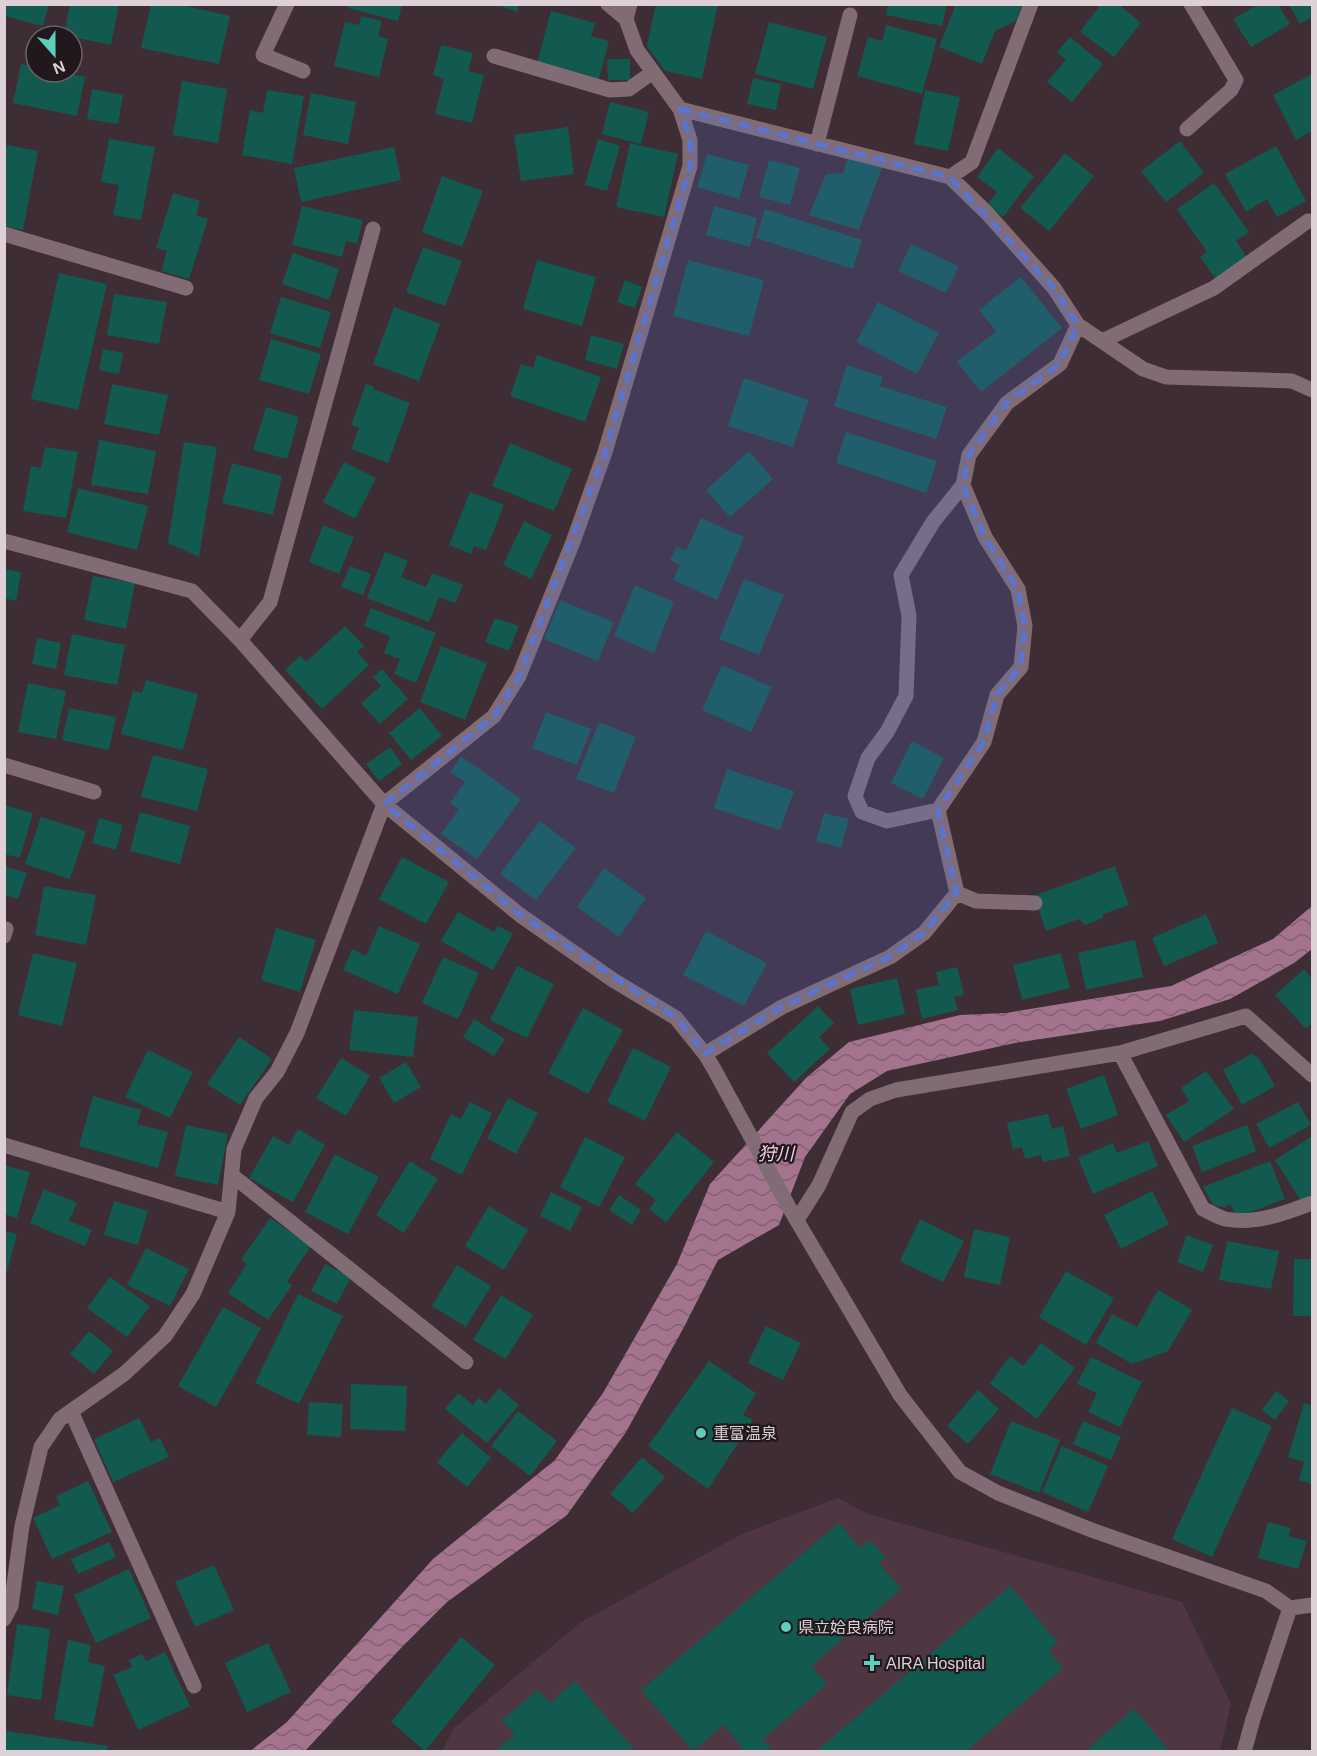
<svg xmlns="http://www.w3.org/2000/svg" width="1317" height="1756" font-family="Helvetica,'Noto Sans JP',sans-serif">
<defs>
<pattern id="water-waves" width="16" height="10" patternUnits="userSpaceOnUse" patternTransform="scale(1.5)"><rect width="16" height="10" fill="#a4748e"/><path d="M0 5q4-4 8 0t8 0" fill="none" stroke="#826173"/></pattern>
</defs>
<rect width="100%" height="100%" fill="#3f2d36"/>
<path fill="#4e3643" d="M838,1498l30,16 314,88 49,102 -11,47 -778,1 11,-23 128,-107 161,-88z"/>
<path fill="url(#water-waves)" d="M1312,906v43l-18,14 -64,36 -70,22 -145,22 -128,28 -37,23 -45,63 -26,68 -61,35 -34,67 -58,105 -59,83 -120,87 -46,46 -96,103 -56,1 38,-30 146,-163 122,-99 48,-67 74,-129 33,-80 96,-106 43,-36 111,-27 46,-2 165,-27 102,-47z"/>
<path fill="#12594f" d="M6,4h43l-6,22 -39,-10z
M70,4h49l-8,41 -47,-10z
M151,4h26l53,12 -11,48 -78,-16z
M349,4h53l-4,17 -50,-13z
M495,4h24l-2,8z
M656,4h62l-16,75 -37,-8 -18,-25z
M888,4h59l-5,22 -56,-11z
M956,4h66l-6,17 -21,10 -13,33 -43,-17z
M1101,4h17l23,19 -27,34 -34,-25z
M1289,4h23v13l-12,7z
M1257,5h21l12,19 -39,23 -18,-28z
M551,11l44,12 -4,13 18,5 -10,38 -62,-16z
M361,16l21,5 -4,15 10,3 -9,38 -45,-11 11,-44 14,3z
M769,22l58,15 -14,52 -58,-15z
M886,25l51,14 -15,55 -65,-18 11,-39 14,4z
M1070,37l33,27 -31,38 -25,-20 19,-22 -9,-8z
M441,45l32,8 -5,18 16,4 -12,48 -37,-9 9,-35 -11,-4z
M607,59h23v21h-22z
M21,64l15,3v5h23l26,5 -8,39 -64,-13z
M1312,74v57l-16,9 -23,-45z
M753,78l28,6 -5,26 -29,-6z
M182,81l45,8 -9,54 -45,-8z
M92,89l31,6 -5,29 -31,-5z
M267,90l37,6 -12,68 -50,-9 8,-45 13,3z
M925,90l35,7 -12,54 -34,-7z
M311,93l45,9 -8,42 -45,-9z
M610,102l39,10 -8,32 -39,-10z
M568,127l6,47 -53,7 -7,-46z
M109,139l46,8 -14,73 -28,-5 6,-30 -18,-3z
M598,139l22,7 -13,45 -22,-6z
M1180,141l24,32 -38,29 -25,-31z
M630,143l48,11 -14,63 -48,-10z
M7,145l31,6 -15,79 -19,-4v-68z
M1276,146l30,55 -29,16 -10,-18 -21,13 -21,-38z
M394,147l7,33 -100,22 -7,-34z
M998,148l36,28 -31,41 -16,-12 10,-13 -20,-15z
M1065,153l29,23 -45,55 -29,-23z
M707,154l42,11 -10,34 -42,-12z
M848,158l35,7 -24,65 -50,-15 17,-41 17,-1z
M769,160l31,8 -10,37 -31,-8z
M442,176l41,15 -21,56 -40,-15z
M1214,183l35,49 -13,9 12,18 -31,22 -17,-24 7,-5 -30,-43z
M173,193l27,8 -4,14 12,4 -19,60 -28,-8 6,-20 -11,-3z
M302,206l61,14 -6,24 -11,-3 -4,16 -50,-12z
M714,206l43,12 -7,29 -44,-12z
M765,209l97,31 -9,29 -97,-31z
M911,244l48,22 -13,27 -48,-22z
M423,247l39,14 -17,45 -39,-14z
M293,253l46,16 -10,31 -47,-16z
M537,260l59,17 -14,49 -59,-17z
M688,260l76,20 -15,56 -76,-20z
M59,273l48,11 -29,126 -47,-11z
M1021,277l41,51 -81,64 -24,-30 39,-31 -17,-21z
M625,280l17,7 -7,21 -18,-6z
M114,294l53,8 -8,42 -52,-9z
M281,297l50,15 -11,36 -50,-15z
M878,302l61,31 -22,41 -61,-32z
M394,307l46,17 -21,57 -46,-17z
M591,335l33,9 -7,25 -32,-9z
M271,339l50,15 -12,40 -50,-14z
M103,349l20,4 -4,21 -20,-4z
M537,355l64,22 -16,45 -75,-26 11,-32 12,4z
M847,365l36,12 -3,9 67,21 -11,32 -102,-33z
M744,378l65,22 -16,47 -65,-21z
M112,384l56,11 -9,40 -55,-11z
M366,384l8,3 -1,2 37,14 -22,60 -37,-14 8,-21 -8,-3z
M266,407l33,10 -12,42 -34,-9z
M846,432l91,29 -11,32 -90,-30z
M99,440l57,11 -8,43 -57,-9z
M184,442l33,5 -18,110 -31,-14z
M510,443l62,26 -18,42 -62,-25z
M45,447l33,5 -12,66 -43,-7 8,-45 10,2z
M749,451l24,28 -43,38 -24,-27z
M344,462l32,16 -21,41 -32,-17z
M232,463l50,13 -9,39 -51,-12z
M78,488l70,18 -11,44 -70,-18z
M470,492l34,13 -18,45 -12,-4 -3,8 -22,-9z
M701,518l43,19 -27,63 -44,-20 7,-15 -10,-5 7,-14 9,5z
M524,521l28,14 -21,44 -28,-14z
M323,525l31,12 -15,37 -30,-12z
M385,552l23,9 -7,16 25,10 6,-14 31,12 -8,18 -16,-6 -10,25 -62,-24z
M350,566l21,8 -8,21 -22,-8z
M4,569l17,3 -5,29 -12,-3z
M93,576l42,7 -9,46 -42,-9z
M744,579l40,16 -25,60 -40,-16z
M635,585l39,17 -20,51 -40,-17z
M560,600l54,22 -16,39 -54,-22z
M371,608l65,25 -20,50 -22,-9 6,-15 -16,-6 6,-17 -26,-10z
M495,618l24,8 -10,25 -24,-9z
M345,626l19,20 -7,6 12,13 -47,44 -37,-39 15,-14 6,6z
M72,634l53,11 -8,40 -53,-10z
M37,638l24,5 -5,26 -24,-5z
M441,646l46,17 -22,57 -45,-18z
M722,665l50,22 -21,45 -49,-22z
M382,669l26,30 -28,25 -19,-21 20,-17 -8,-9z
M146,680l52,14 -15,56 -62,-16 12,-43 9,2z
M28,683l38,8 -10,48 -38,-7z
M69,708l47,9 -7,33 -47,-10z
M420,708l22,28 -31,24 -22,-27z
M546,712l45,17 -14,36 -45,-17z
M599,722l37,15 -22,56 -38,-14z
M912,741l32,17 -21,41 -32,-16z
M390,747l12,17 -23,17 -13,-17z
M153,755l55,14 -11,42 -56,-14z
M461,756l60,43 -44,60 -36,-25 18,-25 -9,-6 15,-21 -15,-10z
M727,769l67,22 -14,39 -66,-22z
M4,805l29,8 -13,45 -16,-4z
M140,812l50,14 -10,38 -50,-13z
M824,813l25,6 -8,29 -25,-7z
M41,817l45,14 -16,48 -45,-15z
M99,818l24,7 -7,25 -24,-7z
M540,821l36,27 -40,52 -36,-26z
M402,857l47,25 -23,42 -47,-25z
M4,866l23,7 -9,26 -14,-4z
M1115,866l14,39 -26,9v4l-18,7 -6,-6 -33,12 -12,-35z
M604,868l42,30 -27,39 -42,-30z
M44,886l52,9 -10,50 -51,-10z
M458,912l36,20 4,-6 15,8 -20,36 -52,-29z
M1206,914l12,29 -54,23 -12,-28z
M379,926l41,18 -22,50 -55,-24 9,-21 14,7z
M276,928l40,12 -16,52 -39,-12z
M706,931l61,32 -23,43 -61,-31z
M1135,940l8,37 -57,13 -8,-37z
M33,953l44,10 -15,63 -44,-11z
M1061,953l9,35 -48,12 -9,-35z
M443,957l36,16 -21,46 -36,-16z
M517,966l37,18 -27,54 -37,-18z
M957,967l7,28 -10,2 4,13 -36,9 -6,-29 23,-5 -3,-13z
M1304,969l8,10v44l-6,6 -31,-34z
M897,978l8,36 -47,11 -8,-36z
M818,1006l16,17 -15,14 11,12 -36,33 -27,-29z
M583,1008l40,22 -35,64 -40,-21z
M354,1010l64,7 -5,40 -64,-7z
M474,1019l31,20 -11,17 -31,-19z
M239,1037l33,22 -32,46 -33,-21z
M633,1048l38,19 -26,54 -38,-19z
M148,1050l45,22 -23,46 -45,-21z
M1251,1054l8,4 16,28 -33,19 -19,-35z
M341,1058l29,18 -24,40 -30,-18z
M406,1062l15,25 -27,16 -15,-25z
M1206,1071l28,38 -50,33 -18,-27 23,-14 -8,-13z
M1104,1075l14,40 -37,14 -15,-40z
M93,1096l48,14 -4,14 31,8 -10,36 -79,-22z
M508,1098l30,15 -22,41 -29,-16z
M470,1102l22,11 -30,62 -32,-16 21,-45 10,5z
M1298,1102l13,23 -42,23 -13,-24z
M1048,1114l4,15 11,-3 7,30 -27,6 -2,-7 -16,4 -3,-12 -9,2 -6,-26z
M186,1125l42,9 -10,51 -43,-9z
M1247,1125l9,26 -54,21 -10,-26z
M298,1129l27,16 -32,57 -44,-24 24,-42 16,9z
M677,1132l37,30 -48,60 -17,-13 7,-9 -21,-16z
M1312,1136v58l-11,7 -26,-41z
M585,1137l40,20 -26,50 -39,-20z
M1148,1141l10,25 -65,28 -15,-36 35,-15 4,10z
M335,1154l44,23 -31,57 -43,-22z
M410,1161l28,18 -34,54 -28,-18z
M1270,1161l15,38 -48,18 -7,-13 -5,3 -11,-1 -11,-19z
M4,1165l26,7 -13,46 -13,-4z
M44,1189l33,14 -8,18 23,9 -7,16 -55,-23z
M1152,1191l17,33 -48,25 -17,-34z
M551,1192l31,15 -12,24 -30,-15z
M619,1195l22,15 -9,15 -23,-15z
M114,1201l34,10 -10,34 -34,-10z
M489,1206l39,24 -24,40 -39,-24z
M270,1218l41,28 -24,36 5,3 -24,35 -40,-27 19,-29 -6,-4z
M920,1219l44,22 -21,41 -43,-21z
M974,1229l36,8 -10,48 -36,-8z
M4,1231l13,3 -10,38 -3,-1z
M1187,1235l26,10 -10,27 -26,-10z
M1227,1241l52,10 -8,38 -52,-9z
M146,1248l43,21 -19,37 -43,-21z
M1294,1259h18v57h-19z
M325,1264l26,13 -14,27 -26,-13z
M457,1265l34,21 -25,41 -34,-21z
M1066,1271l48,27 -28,47 -47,-28z
M110,1277l40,29 -23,31 -40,-29z
M1158,1290l34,20 -24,41 -36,13 -36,-21 16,-29 25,13z
M298,1294l45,22 -44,88 -44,-21z
M501,1295l32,20 -27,44 -33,-19z
M223,1307l38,21 -45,79 -38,-21z
M766,1326l35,17 -18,37 -35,-17z
M89,1331l24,20 -19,23 -24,-20z
M1041,1343l34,25 -38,51 -47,-35 20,-28 13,10z
M1091,1357l51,25 -22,45 -32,-15 9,-19 -20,-9z
M709,1361l47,32 -13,22 10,5 -45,69 -60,-43z
M351,1384l56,2 -2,45 -55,-2z
M499,1388l20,17 -32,38 -42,-34 13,-16 15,12 6,-7 7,6z
M978,1390l21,19 -31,35 -21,-18z
M1276,1391l13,10 -14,19 -13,-10z
M309,1402l34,2 -2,33 -34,-2z
M1304,1403l8,3v78l-13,-4 5,-18 -16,-5z
M1232,1408l40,18 -60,131 -40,-18z
M518,1411l39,30 -27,35 -39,-30z
M139,1418l12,24 9,-4 9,19 -56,25 -19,-43z
M1011,1421l49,19 -21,53 -49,-19z
M1083,1421l38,16 -10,23 -38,-16z
M462,1433l29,25 -24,29 -30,-25z
M1062,1446l46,20 -20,46 -46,-20z
M642,1457l23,20 -32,36 -23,-19z
M88,1481l24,51 -60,27 -19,-41 27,-13 -4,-9z
M1268,1522l23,6 -3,8 19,5 -9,28 -40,-11z
M839,1523l21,25 10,-8 15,17 -6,6 22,26 -90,77 16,18 -64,55 11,13h-28l-23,-27 -30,26 -52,-61z
M109,1542l7,15 -38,17 -7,-15z
M214,1565l20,45 -39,17 -20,-45z
M129,1569l22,49 -55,25 -22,-48z
M37,1581l27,5 -6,29 -26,-6z
M1010,1586l47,56 -9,9 15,17 -98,84h-150z
M17,1624l33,5 -9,71 -34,-5z
M461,1637l34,28 -70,86 -34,-29z
M68,1640l23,5 -3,17 17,4 -12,61 -39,-8z
M268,1643l23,49 -44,20 -22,-49z
M165,1652l25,54 -52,24 -25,-55 19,-8 -3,-7 13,-6 4,7z
M575,1681l61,71h-142l21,-18 -13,-14 36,-30 12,13z
M1134,1709l36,43h-86z
M6,1731l102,15 -1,6h-103z"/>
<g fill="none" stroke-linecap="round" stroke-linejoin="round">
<path stroke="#816c76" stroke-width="15" d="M287,4l-24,51 40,16
M608,4l18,15
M494,56l116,34 19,-1 24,-17
M680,109l270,68 22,-15 59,-158
M1187,129l44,-39 5,-10 -45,-76
M817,144l33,-129
M950,177l37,36 67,75 24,37 65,44 23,8 126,4 20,9
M4,234l182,54
M1102,341l112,-53 94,-67
M963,485l22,52 33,52 7,37 -4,41 -24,28 -13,47 -46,68 -51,11 -25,-9 -7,-16 13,-38 19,-26 19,-36 3,-80 -8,-41 32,-53 30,-37 6,-30 38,-52 53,-39 18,-39
M4,541l188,50 48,49 144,164 136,111 93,65 63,38 29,36 9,15 76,140 110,186 60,77 38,21 96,38 172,60 24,17 22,-3
M240,640l30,-38 103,-373
M4,765l90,27
M957,893l19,8 59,2
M4,936l2,-7
M1120,1053l83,156c7,3 15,8 22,10 29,6 61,-6 87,-16
M705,1054l77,-47 108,-50 34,-24 33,-40 -19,-83
M4,1145l224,67
M233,1176l233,186
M797,1220l22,-35 33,-73 18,-13 26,-9 224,-37 126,-37 66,59
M71,1411l123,275
M4,1619l7,-13 11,-80 19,-79 19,-28 64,-45 41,-38 28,-42 35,-82 6,-63 22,-51 21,-26 20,-39 87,-229 110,-88 25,-40 54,-134 32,-90 85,-286v-26l-10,-31 -43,-59 -11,-31 4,-15
M1244,1752l9,-33 37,-111"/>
</g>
<path fill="#5775d8" fill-opacity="0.2" stroke="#5775d8" stroke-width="4.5" stroke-dasharray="12 8" stroke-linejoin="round" d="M680,109l270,68 104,111 24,37 -18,39 -53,39 -38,52 -6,30 22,52 33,52 7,37 -4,41 -24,28 -13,47 -46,68 19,83 -33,40 -34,24 -108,50 -77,47 -29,-36 -156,-103 -136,-111 110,-88 25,-40 86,-224 85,-286v-26z"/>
<g fill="#5bcebc" stroke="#20181c" stroke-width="2">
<circle cx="701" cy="1433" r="6"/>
<circle cx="786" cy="1627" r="6"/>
<path d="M869 1654h6v6h6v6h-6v6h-6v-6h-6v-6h6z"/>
</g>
<g text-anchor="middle" stroke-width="4.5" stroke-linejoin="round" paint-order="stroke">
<g font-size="16" fill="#ddd1d7" stroke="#20181c" text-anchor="start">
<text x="713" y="1439">重富温泉</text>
<text x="798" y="1633">県立姶良病院</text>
<text x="886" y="1669">AIRA Hospital</text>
</g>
<g font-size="18" font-style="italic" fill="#fdd0e7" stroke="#20181c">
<text x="776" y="1160">狩川</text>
</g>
</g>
<rect width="1317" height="1756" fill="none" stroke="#ddd1d7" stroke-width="12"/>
<g transform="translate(54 54) rotate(159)"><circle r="28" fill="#20181c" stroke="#6c6267" stroke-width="1.5"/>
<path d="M0-4.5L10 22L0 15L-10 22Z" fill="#5bcebc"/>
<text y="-9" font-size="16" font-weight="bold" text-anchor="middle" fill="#ddd1d7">N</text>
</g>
</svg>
